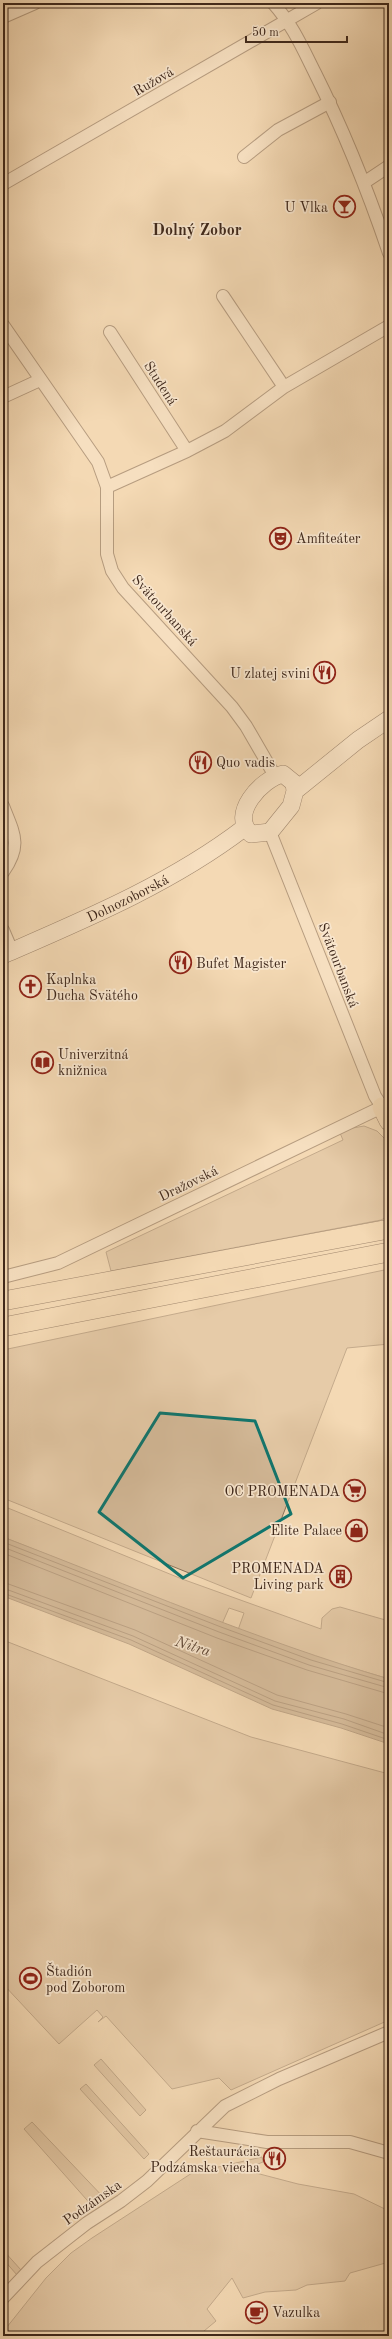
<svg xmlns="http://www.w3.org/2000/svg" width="392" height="2339" font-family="'Old Standard TT',serif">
<rect width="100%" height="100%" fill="#f4d9b4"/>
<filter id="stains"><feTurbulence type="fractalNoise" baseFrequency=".005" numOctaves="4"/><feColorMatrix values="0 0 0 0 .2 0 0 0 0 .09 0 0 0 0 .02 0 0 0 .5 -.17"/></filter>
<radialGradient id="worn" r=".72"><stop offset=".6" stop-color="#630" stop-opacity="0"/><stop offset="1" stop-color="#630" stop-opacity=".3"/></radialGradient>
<path fill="#d5bb9a" stroke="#8a725a" d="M364,1126l13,5 12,12v73l-8,4 -270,51 -5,-19 237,-112 -3,-7 13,-5z
M389,1269v75l-42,4 -96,250 -248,-100v-148z
M3,1506l179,73 139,50 1,-11 10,-9 8,-2 49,14v58l-77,-23 -74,-26 6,-17 -15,-5 -7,16 -219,-87z
M3,1640l248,97 138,37v246l-158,70 -12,-12 -47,11 -66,-73 -8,6 5,-5 -6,-7 -38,34 -56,-60z
M101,2059l45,51 -6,6 -46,-51z
M86,2084l63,70 -5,5 -64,-70z
M32,2122l74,78 -12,8 -70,-79z
M262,2157l1,5 -13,5 2,5 46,12 56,10 35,17v51l-39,11 -5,8 -38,4 -11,5 -31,2 -22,6 -11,-20 -25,31 9,12 -18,15h-195v-4l43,-54 25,-25 21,-15 100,-65z
M3,2250l18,20 -4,5 -14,-16z"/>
<path fill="#b69d80" stroke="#866e58" d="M3,1537c128,49 254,103 386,142v65l-48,-16 -69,-19 -143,-65 -126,-48z"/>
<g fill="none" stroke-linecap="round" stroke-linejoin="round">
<path stroke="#7a624e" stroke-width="1" d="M3,1542l218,85 90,33 78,23
M3,1547l216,85 90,33 80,23
M3,1553l214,85 90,32 82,24
M3,1582l132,48 142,65 69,19 43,14
M3,1588l130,48 142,65 69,18 45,16
M3,1593l128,47 142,65 69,19 47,16"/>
<defs>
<path id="street" d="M273,3c19,21 29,44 42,70 29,58 53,118 74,180
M3,17l32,-14
M244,157l34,-27 52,-28
M365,182l24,-16
M3,184l314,-181
M223,296l61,91
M3,325l95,137 9,25v67l5,17 11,17 109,119 14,19 29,50
M110,332l77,119
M3,397l37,-17
M107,487l80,-36 38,-20 59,-44 105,-61
M3,806c11,28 19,39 0,66
M270,832l105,264 7,11
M3,930l9,21
M3,1277l55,-14 324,-156 6,-1
M197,2131l70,11h83l39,11
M3,2298l34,-36 50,-39 34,-22 26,-20 78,-75 54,-27 110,-47"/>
<g id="secondary">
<path d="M295,791l-1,-8 -11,-9c-22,5 -54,41 -32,60l19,-2 21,-26 4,-15 63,-51 31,-21"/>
<path id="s1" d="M3,955c83,-36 169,-72 241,-127"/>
</g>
<path id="primary" d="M382,1107l7,14
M3,1301l386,-72
M3,1327l386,-75"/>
</defs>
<use href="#street" stroke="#6c5441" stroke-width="14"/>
<use href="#secondary" stroke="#3f281b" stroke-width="18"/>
<use href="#primary" stroke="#3f281b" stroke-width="20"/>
<use href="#street" stroke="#f8e6ce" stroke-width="12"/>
<use href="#secondary" stroke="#f8e6ce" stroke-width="17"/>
<use href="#primary" stroke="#f4d9b4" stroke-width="19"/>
</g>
<path d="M0 0H392V2339H0ZM160,1413l95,8 36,93 -108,64 -84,-66z" fill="#f4d9b4" fill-opacity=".55" fill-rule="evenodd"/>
<path fill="none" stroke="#0f766e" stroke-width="3" stroke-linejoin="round" d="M160,1413l95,8 36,93 -108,64 -84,-66z"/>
<defs>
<symbol id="bar-ring" viewBox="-11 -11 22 22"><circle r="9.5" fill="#f8e6ce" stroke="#8f2418" stroke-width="1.5"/><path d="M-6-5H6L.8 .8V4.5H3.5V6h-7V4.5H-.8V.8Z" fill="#8f2418"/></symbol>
<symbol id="theatre-ring" viewBox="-11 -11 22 22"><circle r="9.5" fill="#f8e6ce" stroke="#8f2418" stroke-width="1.5"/><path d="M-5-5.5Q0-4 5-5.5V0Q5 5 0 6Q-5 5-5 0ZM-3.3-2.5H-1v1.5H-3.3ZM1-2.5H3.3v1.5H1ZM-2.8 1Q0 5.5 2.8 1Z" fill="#8f2418"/></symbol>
<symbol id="restaurant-ring" viewBox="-11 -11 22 22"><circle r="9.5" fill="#f8e6ce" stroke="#8f2418" stroke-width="1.5"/><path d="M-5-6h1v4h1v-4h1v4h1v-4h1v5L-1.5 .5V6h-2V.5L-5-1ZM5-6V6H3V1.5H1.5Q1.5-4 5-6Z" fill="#8f2418"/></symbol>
<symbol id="church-ring" viewBox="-11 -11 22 22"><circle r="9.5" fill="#f8e6ce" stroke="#8f2418" stroke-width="1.5"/><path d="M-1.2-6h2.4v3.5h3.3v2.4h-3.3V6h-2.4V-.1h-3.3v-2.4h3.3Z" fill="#8f2418"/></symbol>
<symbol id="library-ring" viewBox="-11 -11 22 22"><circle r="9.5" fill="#f8e6ce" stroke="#8f2418" stroke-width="1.5"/><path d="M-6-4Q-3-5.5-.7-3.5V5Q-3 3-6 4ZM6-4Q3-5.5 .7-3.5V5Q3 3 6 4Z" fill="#8f2418"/></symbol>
<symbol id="supermarket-ring" viewBox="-11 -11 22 22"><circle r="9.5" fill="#f8e6ce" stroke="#8f2418" stroke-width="1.5"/><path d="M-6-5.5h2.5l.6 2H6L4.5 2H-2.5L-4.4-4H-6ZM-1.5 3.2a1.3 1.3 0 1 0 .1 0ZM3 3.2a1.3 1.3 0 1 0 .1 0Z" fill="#8f2418"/></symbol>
<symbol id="shop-ring" viewBox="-11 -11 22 22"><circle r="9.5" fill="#f8e6ce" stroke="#8f2418" stroke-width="1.5"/><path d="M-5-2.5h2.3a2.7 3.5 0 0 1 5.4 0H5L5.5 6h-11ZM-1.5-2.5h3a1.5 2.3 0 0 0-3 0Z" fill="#8f2418"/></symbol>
<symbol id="building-ring" viewBox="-11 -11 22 22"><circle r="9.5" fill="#f8e6ce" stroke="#8f2418" stroke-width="1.5"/><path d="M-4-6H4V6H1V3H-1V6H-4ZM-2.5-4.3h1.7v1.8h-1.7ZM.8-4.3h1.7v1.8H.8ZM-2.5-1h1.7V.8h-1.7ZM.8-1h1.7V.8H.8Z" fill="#8f2418"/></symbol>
<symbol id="stadium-ring" viewBox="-11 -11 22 22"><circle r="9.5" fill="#f8e6ce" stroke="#8f2418" stroke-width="1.5"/><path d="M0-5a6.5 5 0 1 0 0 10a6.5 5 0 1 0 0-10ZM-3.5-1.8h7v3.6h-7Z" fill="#8f2418"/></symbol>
<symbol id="cafe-ring" viewBox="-11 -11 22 22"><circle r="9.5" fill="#f8e6ce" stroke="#8f2418" stroke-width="1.5"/><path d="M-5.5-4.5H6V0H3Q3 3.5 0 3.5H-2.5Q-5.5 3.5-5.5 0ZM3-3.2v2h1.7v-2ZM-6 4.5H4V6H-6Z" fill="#8f2418"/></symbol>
</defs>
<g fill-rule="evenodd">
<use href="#bar-ring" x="332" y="194" width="25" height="25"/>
<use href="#theatre-ring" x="268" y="526" width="25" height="25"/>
<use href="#restaurant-ring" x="312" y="660" width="25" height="25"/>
<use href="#restaurant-ring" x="188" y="750" width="25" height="25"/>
<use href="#restaurant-ring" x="168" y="950" width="25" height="25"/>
<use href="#church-ring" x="18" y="974" width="25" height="25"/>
<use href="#library-ring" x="30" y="1050" width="25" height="25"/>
<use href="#supermarket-ring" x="342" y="1478" width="25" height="25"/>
<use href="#shop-ring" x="344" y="1518" width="25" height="25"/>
<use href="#building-ring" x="328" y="1564" width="25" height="25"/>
<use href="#stadium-ring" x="18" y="1966" width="25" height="25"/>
<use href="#restaurant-ring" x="262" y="2146" width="25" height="25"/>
<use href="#cafe-ring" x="244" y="2300" width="25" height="25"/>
</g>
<g text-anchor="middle" stroke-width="3.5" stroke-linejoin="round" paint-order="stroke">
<g font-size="14" fill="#3f281b" stroke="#f8e6ce">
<text transform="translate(153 81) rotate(-30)" y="5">Ružová</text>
<text transform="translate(161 383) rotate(57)" y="5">Studená</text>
<text transform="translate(165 610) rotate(48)" y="5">Svätourbanská</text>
<text dy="5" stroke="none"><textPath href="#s1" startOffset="137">Dolnozoborská</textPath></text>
<text transform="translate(339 965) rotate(69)" y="5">Svätourbanská</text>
<text transform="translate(188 1183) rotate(-26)" y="5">Dražovská</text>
<text transform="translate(92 2202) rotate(-35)" y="5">Podzámska</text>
</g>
<g font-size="14" fill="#3f281b" stroke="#f8e6ce" text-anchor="start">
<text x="328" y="212" text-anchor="end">U Vlka</text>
<text x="296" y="543">Amfiteáter</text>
<text x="310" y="678" text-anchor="end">U zlatej svini</text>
<text x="216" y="767">Quo vadis</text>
<text x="196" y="968">Bufet Magister</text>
<text x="46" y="984">Kaplnka<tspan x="46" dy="16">Ducha Svätého</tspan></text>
<text x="58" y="1059">Univerzitná<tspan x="58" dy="16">knižnica</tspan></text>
<text x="340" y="1496" text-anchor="end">OC PROMENADA</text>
<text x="342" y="1535" text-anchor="end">Elite Palace</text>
<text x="324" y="1573" text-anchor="end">PROMENADA<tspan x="324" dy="16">Living park</tspan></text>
<text x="46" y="1976">Štadión<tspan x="46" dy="16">pod Zoborom</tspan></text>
<text x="260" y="2156" text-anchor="end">Reštaurácia<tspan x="260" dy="16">Podzámska viecha</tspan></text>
<text x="272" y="2317">Vazulka</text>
</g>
<g font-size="15" font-style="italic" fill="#634b39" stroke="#f8e6ce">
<text transform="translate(193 1646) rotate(18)" y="5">Nitra</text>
</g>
<g font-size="16" font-weight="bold" fill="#3f281b" stroke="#f8e6ce">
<text x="197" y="235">Dolný Zobor</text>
</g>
</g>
<rect width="392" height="2339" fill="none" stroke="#f4d9b4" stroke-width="16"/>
<rect x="4" y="4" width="384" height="2331" fill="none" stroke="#3f281b" stroke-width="2"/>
<rect x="8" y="8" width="376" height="2323" fill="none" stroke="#3f281b"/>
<path d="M246 36v6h101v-6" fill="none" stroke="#3f281b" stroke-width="2"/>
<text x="252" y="36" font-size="12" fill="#3f281b" stroke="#f8e6ce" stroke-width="3" paint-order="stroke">50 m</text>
<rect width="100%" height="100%" filter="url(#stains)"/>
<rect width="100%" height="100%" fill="url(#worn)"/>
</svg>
